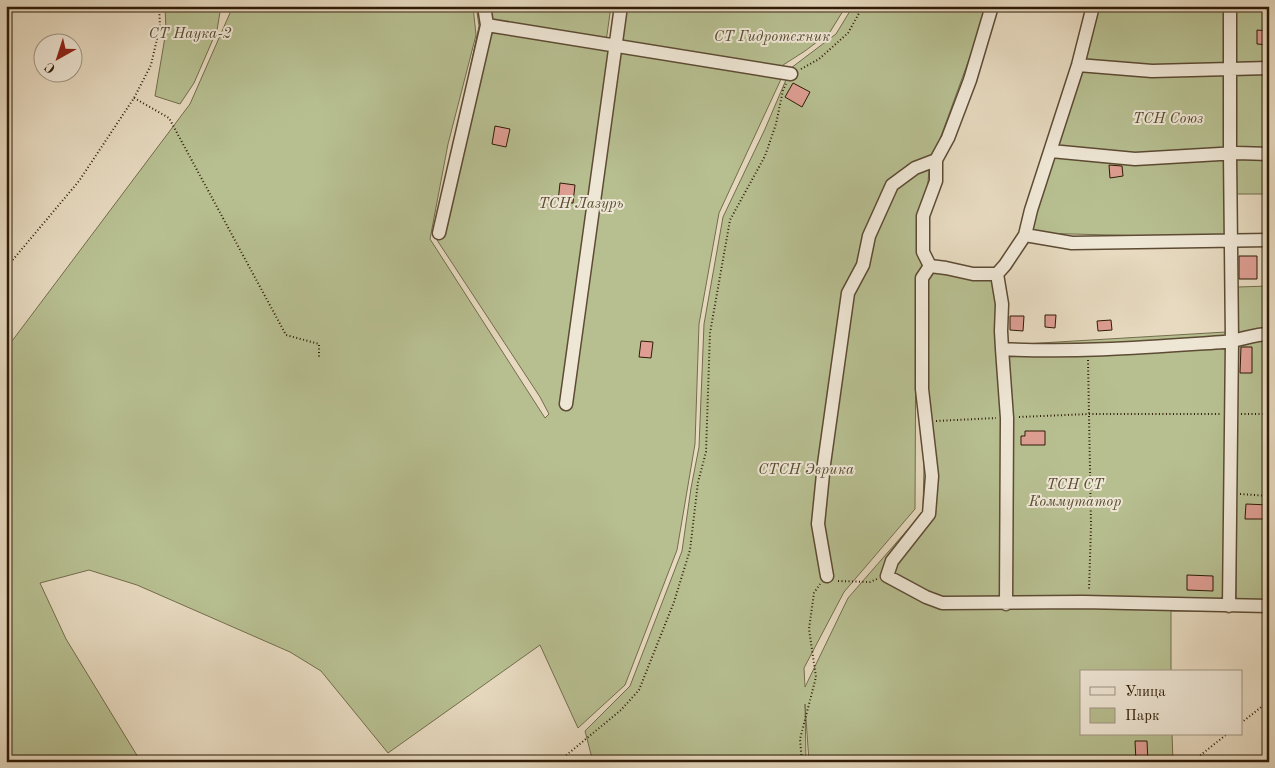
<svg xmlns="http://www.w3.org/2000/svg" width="1275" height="768" font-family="'Old Standard TT',serif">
<rect width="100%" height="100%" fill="#e7dac0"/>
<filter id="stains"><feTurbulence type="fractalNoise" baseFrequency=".004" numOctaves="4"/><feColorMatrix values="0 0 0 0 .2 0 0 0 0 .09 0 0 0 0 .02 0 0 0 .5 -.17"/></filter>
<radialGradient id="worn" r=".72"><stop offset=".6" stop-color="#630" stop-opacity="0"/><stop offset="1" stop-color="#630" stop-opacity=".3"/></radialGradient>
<path fill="#b7bf91" stroke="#736d4c" d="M165,6h56l-4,24 -23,53 -14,21 -25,-8 11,-65z
M229,6h244l3,29 -28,109 -18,95 115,179 4,-4 -9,-17 -105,-160 44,-211 -3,-20h135l-6,43 177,28 -63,136 -20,111 -4,120 -18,106 -52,135 -47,43 -38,-83 -152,108 -67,-82 -31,-19 -153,-67 -48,-15 -49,13 26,56 75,123h-135v-413l184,-245 40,-91z
M618,6h228l-16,26 -25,19 -25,16 -169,-28z
M853,6h133l-7,26 -50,137 -7,96 -6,30 -1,214 -71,83 -40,76 1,19 43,-89 75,-86 5,-233 5,-7 70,7 4,66 219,-13 7,279h-62v61h-90v62h91l1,28h-364l-4,-58 1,58h-213l-8,-31 45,-45 52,-135 9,-63 8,-41 5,-123 19,-107 42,-88 26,-61 45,-34z
M1096,6h173v188h-34l1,44 -206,-5z
M1269,286v313l-33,2 1,-314z"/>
<path fill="#de9e93" stroke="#2f1b06" d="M1257,30l12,1v14l-12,-1z
M793,83l17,9 -8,15 -17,-10z
M495,126l15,3 -4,18 -14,-3z
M1109,165l13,1 1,10 -13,2z
M560,183l15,2 -2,18 -15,-1z
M1239,256h18v23h-18z
M1045,315h11l-1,13 -10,-1z
M1010,316h14l-1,15 -13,-1z
M1111,320l1,10 -14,1 -1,-10z
M641,341l12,1 -2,16 -12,-1z
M1241,347h11v26h-12z
M1025,431h20v14h-24v-9h4z
M1246,504l23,1v14h-24z
M1187,575l26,1v15l-26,-1z
M1135,741h12l1,21h-12z"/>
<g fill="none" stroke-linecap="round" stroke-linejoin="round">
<defs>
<path id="minor" d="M1093,6l-15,59 -47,145 -6,25 -20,30 -8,9h-24l-27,-6 -16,-2 -8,12v111l10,87 -3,38 -37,47 -5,15 39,21 16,6 141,-1 186,4
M487,25l304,49
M1078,65l74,6 117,-3
M1051,151l84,8 102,-6 32,1
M439,233l48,-208 -3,-19
M1025,235l47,8 197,-3
M930,266l-7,-14v-36l13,-35v-21l12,-22 22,-58 22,-74
M997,274l5,30 -1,27 1,18c74,4 148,-2 222,-7 15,-1 29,-8 45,-8
M1002,349l5,69 -1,186
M566,404l55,-398
M827,576l-9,-52 6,-60 24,-171 15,-28 6,-29 23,-51 23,-17 21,-8
M1229,606l3,-265 -2,-187v-148"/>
</defs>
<use href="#minor" stroke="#5d4b34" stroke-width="15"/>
<path stroke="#2f1b06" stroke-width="2" stroke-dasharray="1 2.5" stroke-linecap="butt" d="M801,69l18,-10 29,-26 15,-27
M134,98l35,20 117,217 33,9v13
M6,268l73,-87 55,-83 17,-33 9,-39 -1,-20
M1088,360l3,166 -2,64
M1241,414h28
M1019,417l70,-3h132
M936,421l60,-3
M1240,494l29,2
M838,581l32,1 7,-3
M1241,723l28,-22
M558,762l63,-52 18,-20 35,-88 16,-52 8,-68 8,-30 4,-119 20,-113 35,-64 11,-32 7,-34 3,-6
M802,762l-2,-23 16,-62 -7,-48 5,-36 6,-9
M1192,762l35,-28"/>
<use href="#minor" stroke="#efe7d6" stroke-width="12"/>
</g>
<g text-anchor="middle" stroke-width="4" stroke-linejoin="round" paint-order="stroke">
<g font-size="15" font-style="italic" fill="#584c30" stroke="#efe7d6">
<text x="190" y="38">СТ Наука-2</text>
<text x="772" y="41">СТ Гидротехник</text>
<text x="1168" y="123">ТСН Союз</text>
<text x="581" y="208">ТСН Лазурь</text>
<text x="806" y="474">СТСН Эврика</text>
<text x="1075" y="489">ТСН СТ<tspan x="1075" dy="17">Коммутатор</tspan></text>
</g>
</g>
<rect width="1275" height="768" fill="none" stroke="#e7dac0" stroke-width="25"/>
<rect x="8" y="8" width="1260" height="753" fill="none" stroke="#2f1b06" stroke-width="2.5"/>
<rect x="12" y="12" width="1250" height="743" fill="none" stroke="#2f1b06"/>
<rect x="1080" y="670" width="162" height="65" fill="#efe7d6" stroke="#a29583"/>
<rect x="1090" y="687" width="25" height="8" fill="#efe7d6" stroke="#a29583"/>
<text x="1125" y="696" font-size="15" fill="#2f1b06">Улица</text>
<rect x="1090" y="708" width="25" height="15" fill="#b7bf91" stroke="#a29583"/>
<text x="1125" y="720" font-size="15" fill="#2f1b06">Парк</text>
<g transform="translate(58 58) rotate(219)"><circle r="24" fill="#efe7d6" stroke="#a29583"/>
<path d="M0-4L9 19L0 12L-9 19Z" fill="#8f2418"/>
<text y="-8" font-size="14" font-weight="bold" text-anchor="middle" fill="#2f1b06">С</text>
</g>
<rect width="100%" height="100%" filter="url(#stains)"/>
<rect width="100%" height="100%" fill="url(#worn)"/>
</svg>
